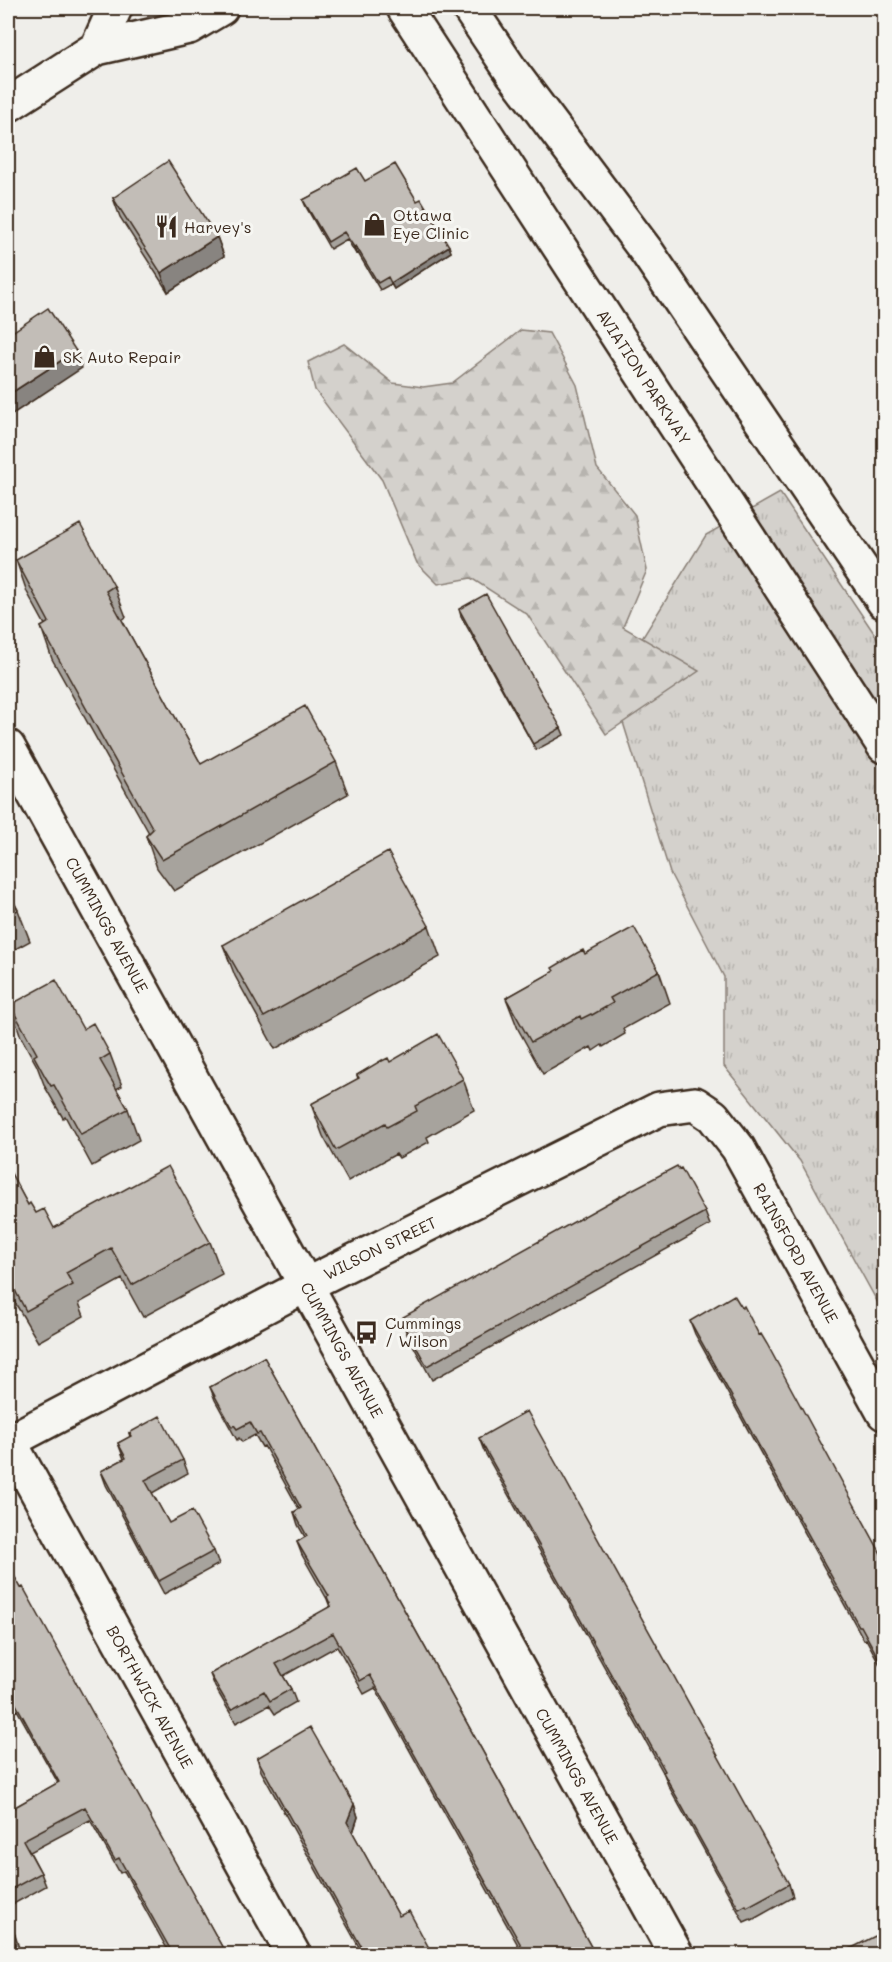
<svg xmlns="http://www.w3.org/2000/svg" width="892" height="1962" font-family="Mali,sans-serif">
<defs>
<pattern id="grass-tufts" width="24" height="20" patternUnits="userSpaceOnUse" patternTransform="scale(1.5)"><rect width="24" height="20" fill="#d4d1cc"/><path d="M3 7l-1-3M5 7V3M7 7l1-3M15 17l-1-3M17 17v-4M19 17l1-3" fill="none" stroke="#b7b4af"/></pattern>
<pattern id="forest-firs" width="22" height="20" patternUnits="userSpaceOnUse" patternTransform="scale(1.5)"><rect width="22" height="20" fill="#d4d1cc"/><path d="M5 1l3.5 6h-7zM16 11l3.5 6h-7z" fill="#b7b4af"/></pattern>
</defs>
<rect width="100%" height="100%" fill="#efeeea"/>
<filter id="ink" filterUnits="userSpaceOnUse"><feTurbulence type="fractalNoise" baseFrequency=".0167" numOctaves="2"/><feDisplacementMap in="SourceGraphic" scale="12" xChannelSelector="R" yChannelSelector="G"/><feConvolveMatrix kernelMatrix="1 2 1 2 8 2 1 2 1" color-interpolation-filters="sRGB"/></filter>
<g filter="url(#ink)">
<path fill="url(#grass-tufts)" stroke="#887e75" stroke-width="1.5" d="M780,493l104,155v666l-84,-153 -76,-95v-89l-54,-104 -58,-186 94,-152z"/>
<path fill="url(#forest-firs)" stroke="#887e75" stroke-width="1.5" d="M521,330l28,3 28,52 20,83 38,47 12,55 -24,57 76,44 -93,63 -79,-120 -56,-36 -33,6 -21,-21 -35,-83 -67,-90 -7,-28 36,-18 49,39 30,4 29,-4z"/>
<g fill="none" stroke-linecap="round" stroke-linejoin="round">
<defs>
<path id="minor" d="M8,1439l285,515
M8,1442l298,-157 353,-176 36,-5 18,12 25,32 146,265"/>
<path id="tertiary" d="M8,747l668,1207"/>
<path id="primary" d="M404,8l480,738
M469,8l43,64 135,180 237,350
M97,48l18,-40
M8,105l89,-57 92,-21 32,-19"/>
</defs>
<use href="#minor" stroke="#3b2a1e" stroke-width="38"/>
<use href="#tertiary" stroke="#3b2a1e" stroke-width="38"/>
<use href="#primary" stroke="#3b2a1e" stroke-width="38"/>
<use href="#minor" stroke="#f6f6f2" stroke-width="33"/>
<use href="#tertiary" stroke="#f6f6f2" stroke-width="33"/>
<use href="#primary" stroke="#f6f6f2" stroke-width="33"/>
</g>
<path fill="#a7a39d" stroke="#3b2a1e" stroke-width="1.5" d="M365,181l52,20 34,51 -57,37 -3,-5 -11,6 -22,-37 -2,1 -9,-15 -17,10 -24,-42 -3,-7 31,-16z
M113,198l104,39 7,19 -56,36 -48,-75z
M16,560l98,26 12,31 -4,3 79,144 135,-2 12,32 -174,97 -17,-23 -11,-32 3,-3 -97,-174 -11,-32 4,-2 -18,-33z
M459,609l102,119 3,7 -28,15 -75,-134z
M8,891l10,19 12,31 -22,12z
M429,926l11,31 -165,92 -40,-73 -12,-31z
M585,954l74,17 11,32 -47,26 2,5 -22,13 -1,-2 -9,6 -2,-4 -48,27 -25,-45 -12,-31z
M10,1005l73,24 27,25 12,32 -6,3 12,20 11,31 -47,26 -27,-50 -2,2 -18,-31 -8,-21 -16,-29z
M382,1061l8,1 73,17 11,31 -47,27 2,5 -30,16 -3,-4 -48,27 -25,-45 -12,-32 47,-25 -1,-4z
M8,1168l20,37 8,8 18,15 156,14 12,32 -79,43 -21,-38 -43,24 5,13 -46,26 -28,-48 -2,1z
M705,1212l5,13 -278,155 -25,-46 -5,-13z
M690,1321l169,195 26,45v113l-19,-35 -2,1 -169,-306z
M264,1357l331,597h-72l-148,-266 -11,6 -27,-48 -54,30 8,13 5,13 -21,12 -6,-9 -33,18 -21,-36 -5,-13 120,-67 -3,-8 -25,-44 -5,-13 8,-5 -7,-12 -4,-13 5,-3 -35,-63 -2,1 -7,-12 -13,7 -3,-4 -2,2 -22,-40 -5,-13z
M129,1433l54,27 5,13 -36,20 17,30 45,28 5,13 -55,30 -58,-109 -5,-14 23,-12 -6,-16 12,-6z
M479,1438l310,446 4,13 -41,23 -1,-1 -7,3 -76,-137 -4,-11 -180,-323z
M8,1565l218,389h-56l-46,-83 -4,2 -30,-53 -60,32 11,21 5,13 -38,21v-96l50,-28 -41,-73 -9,5z
M257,1758l97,46 4,13 -5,16 46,83 31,34 2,4h-71l-2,-5h1l-99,-178z
M8,1922l7,13 4,13 -11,6z"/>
<path fill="#888480" stroke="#3b2a1e" stroke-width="1.5" d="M217,237l7,19 -56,36 -7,-19z
M356,246l2,7 -2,1 -2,-7z
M449,246l2,6 -57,37 -3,-6z
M76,351l6,17 -74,49v-22z
M8,424l2,7 -2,2z
M354,1804l4,13 -6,18 -5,-13z"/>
<path fill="#c2bdb7" stroke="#3b2a1e" stroke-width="1.5" d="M168,161l49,76 -56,36 -48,-75z
M395,164l22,37 4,-2 28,47 -58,37 -3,-6 -10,6 -22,-37 -2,1 -10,-15 -16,10 -25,-42 31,-16 2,-4 21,-12 8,13z
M48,308l28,43 -68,44v-60z
M80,524l34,62 -8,5 95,173 104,-58 31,56 -174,98 -16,-24 7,-7 -112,-202 8,-5 -33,-62z
M486,594l75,134 -28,16 -74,-135z
M388,852l41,74 -165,91 -41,-72z
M8,891l10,19 -10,5z
M634,927l25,44 -49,27 3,5 -21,12 -1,-1 -10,5 -1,-3 -49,26 -25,-44 48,-27 -2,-3 25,-15 6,-3 2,4z
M56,980l27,49 10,-6 17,31 -10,6 28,49 -47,25 -27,-49 -3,1 -5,-8 -12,-22 3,-2 -27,-49z
M438,1034l25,45 -48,27 2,5 -30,16 -2,-4 -49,27 -25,-46 48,-26 -2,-3 25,-15v1l6,-3 2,4z
M168,1166l42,76 -78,43 -21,-37 -45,25 7,12 -47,26 -18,-34v-109l20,37 2,-2 6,10 8,-4 10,19z
M677,1166l2,3 2,-1 24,44 -278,154 -25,-45 2,-1 -1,-3 221,-123z
M734,1295l8,13 2,-2 15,29 2,-1 6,10 118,217v109l-24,-44h-2l-169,-305z
M264,1357l331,597h-69l-156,-279 -10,6 -27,-48 -57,31 15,25 -21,12 -6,-10 -33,19 -21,-36 121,-68 -4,-9 2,-1 -32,-54 10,-6 -13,-24 7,-4 -41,-75 -3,1 -7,-12 -13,7 -3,-4 -2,2 -22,-40z
M527,1411l262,473 -42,23 -1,-2 -7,4 -76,-137 2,-1 -186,-333z
M160,1416l23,44 -38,20 24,43 23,-12 22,40 -55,30 -58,-110 25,-13 -8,-15 13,-7 -2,-3z
M8,1565l13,23 2,-1 203,367h-53l-54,-96 -4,2 -30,-53 -62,33 18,33 -33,18v-80l51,-29 -47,-85 -4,2z
M310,1727l44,77 -7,18 52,94 10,-5 21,39 -9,4h-59l-3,-5 3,-1 -105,-190z
M8,1922l7,13 -7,4z
M885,1931v23h-45z"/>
</g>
<defs>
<symbol id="shop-bare" viewBox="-9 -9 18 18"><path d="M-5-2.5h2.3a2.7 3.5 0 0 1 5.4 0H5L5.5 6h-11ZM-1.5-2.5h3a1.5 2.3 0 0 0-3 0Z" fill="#3b2a1e" stroke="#f6f6f2" stroke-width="2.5" paint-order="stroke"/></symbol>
<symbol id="restaurant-bare" viewBox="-9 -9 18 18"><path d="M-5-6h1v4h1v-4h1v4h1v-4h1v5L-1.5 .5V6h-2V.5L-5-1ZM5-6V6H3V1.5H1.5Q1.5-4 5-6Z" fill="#3b2a1e" stroke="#f6f6f2" stroke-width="2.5" paint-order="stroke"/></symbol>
<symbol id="bus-bare" viewBox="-9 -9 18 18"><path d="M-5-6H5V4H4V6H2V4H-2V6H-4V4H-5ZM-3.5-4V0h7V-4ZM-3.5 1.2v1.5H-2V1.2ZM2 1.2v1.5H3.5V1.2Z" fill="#3b2a1e" stroke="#f6f6f2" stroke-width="2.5" paint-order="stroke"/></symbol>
</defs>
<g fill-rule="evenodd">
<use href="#shop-bare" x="358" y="208" width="33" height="33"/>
<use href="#restaurant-bare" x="150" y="210" width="33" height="33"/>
<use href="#shop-bare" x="28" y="340" width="33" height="33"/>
<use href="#bus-bare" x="350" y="1316" width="33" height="33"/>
</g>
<g text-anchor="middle" stroke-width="6" stroke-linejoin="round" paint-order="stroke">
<g font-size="16" fill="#3b2a1e" stroke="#f6f6f2" text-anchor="start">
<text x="393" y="221">Ottawa<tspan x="393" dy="18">Eye Clinic</tspan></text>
<text x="184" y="233">Harvey's</text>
<text x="63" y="363">SK Auto Repair</text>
<text x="385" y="1329">Cummings<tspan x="385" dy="18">/ Wilson</tspan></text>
</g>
<g font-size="16" fill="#3b2a1e" stroke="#f6f6f2">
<text transform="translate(644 377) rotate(57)" y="6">AVIATION PARKWAY</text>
<text transform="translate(107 925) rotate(61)" y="6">CUMMINGS AVENUE</text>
<text transform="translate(380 1248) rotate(-26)" y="6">WILSON STREET</text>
<text transform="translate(796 1253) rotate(61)" y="6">RAINSFORD AVENUE</text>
<text transform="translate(342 1350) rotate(61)" y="6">CUMMINGS AVENUE</text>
<text transform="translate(150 1697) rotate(61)" y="6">BORTHWICK AVENUE</text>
<text transform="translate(577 1776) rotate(61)" y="6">CUMMINGS AVENUE</text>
</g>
</g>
<rect width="892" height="1962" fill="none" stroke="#f6f6f2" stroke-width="30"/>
<rect x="15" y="15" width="862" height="1932" fill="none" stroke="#3b2a1e" stroke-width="2" filter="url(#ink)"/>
</svg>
